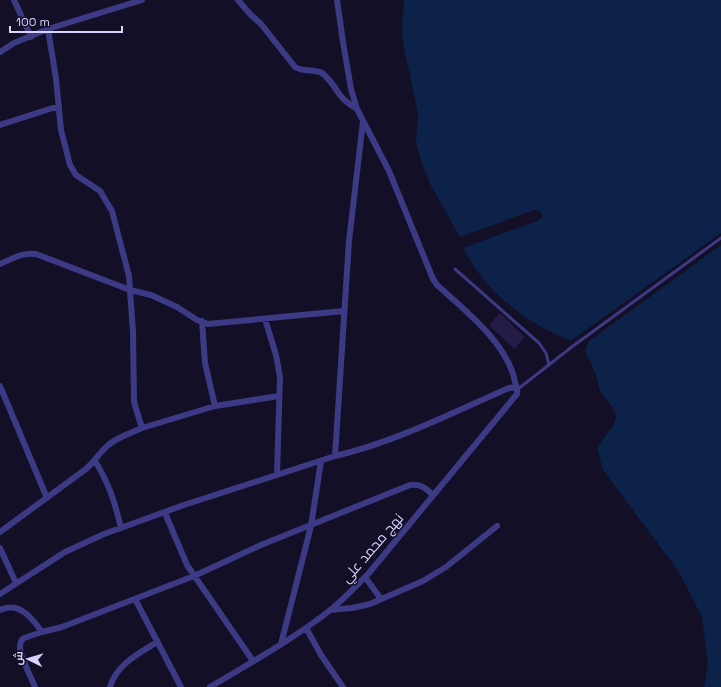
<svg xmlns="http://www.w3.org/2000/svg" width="721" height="687" font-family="'Space Grotesk',Cairo,sans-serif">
<rect width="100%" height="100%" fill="#130f26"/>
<path fill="#0c2248" d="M404,0h317v233l-150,108c-46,-19 -85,-48 -108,-93l74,-27 6,-4 -3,-6 -6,-1 -74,27 -30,-53 -9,-23 -5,-18 2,-29 -15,-71 -1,-17z
M721,245v442h-17l4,-24 -6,-46 -23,-45 -76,-102 -6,-22 17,-24 2,-8 -3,-8 -13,-17 -5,-19 -10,-21 4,-10z"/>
<path fill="#241b47" d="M500,313l25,24 -11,12 -25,-24z"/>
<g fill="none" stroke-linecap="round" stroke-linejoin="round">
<path stroke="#3d3a85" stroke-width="3" d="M455,269l84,74 7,10 3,12
M518,389l55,-43 148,-108"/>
<path stroke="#3d3a85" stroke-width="6" d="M14,0l17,37
M238,0l12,14 11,10 34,43c9,6 19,1 27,6 8,6 13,15 18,22 5,7 11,10 17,14
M48,29l8,50 5,51 9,35 6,10 24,16 12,20 17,65 4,56 1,70 8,26 73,-22 64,-10
M0,52l14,-9 34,-14 94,-29
M0,125l59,-19
M0,264c12,-5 23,-12 36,-10l94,36 21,5 26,12 20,13 11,4 136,-13
M265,319l11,36 4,22 -3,98
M202,321l3,42 10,43
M0,386l47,112
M335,456l14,-215 14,-120
M95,461c14,22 20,42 26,67
M165,513l22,52 66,96
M0,532l86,-63c7,-6 12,-14 19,-21 10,-10 24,-14 37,-20
M0,548l16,35
M365,577l16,22
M0,594l65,-42 39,-18 80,-29 151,-49c60,-14 117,-43 174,-68l7,-1
M135,599l46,88
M0,610c19,-9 32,8 42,22l20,-5 132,-51 67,-31 149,-60c12,-1 15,3 23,10
M330,610l22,-2 18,-4 53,-23 23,-14 51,-41
M306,628l15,27 22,32
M281,644l30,-118 10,-65
M35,687c-4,-10 -15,-31 -15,-40 0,-4 1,-7 4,-9l18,-6
M110,687c7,-23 28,-33 47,-45
M210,687c40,-24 82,-47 119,-76 14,-11 27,-25 40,-38l148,-179c1,-5 -1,-8 -2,-12 -7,-38 -50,-72 -78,-97l-4,-6 -44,-108 -32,-62 -6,-20 -8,-47 -6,-42"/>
</g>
<g text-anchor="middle" stroke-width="3" stroke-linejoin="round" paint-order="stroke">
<g font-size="14" fill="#d9d4ff" stroke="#130f26">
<text transform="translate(372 548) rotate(-49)" y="5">نهج محمد علي</text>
</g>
</g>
<g transform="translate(28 659) rotate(275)" stroke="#130f26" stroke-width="3" paint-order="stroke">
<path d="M0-3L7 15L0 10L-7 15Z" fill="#d9d4ff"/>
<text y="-6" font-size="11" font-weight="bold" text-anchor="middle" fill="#d9d4ff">ش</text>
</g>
<path d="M10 26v6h112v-6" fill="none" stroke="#d9d4ff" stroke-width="2"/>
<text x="16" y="26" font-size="12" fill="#d9d4ff" stroke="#130f26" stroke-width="3" paint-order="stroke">100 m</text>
</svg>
